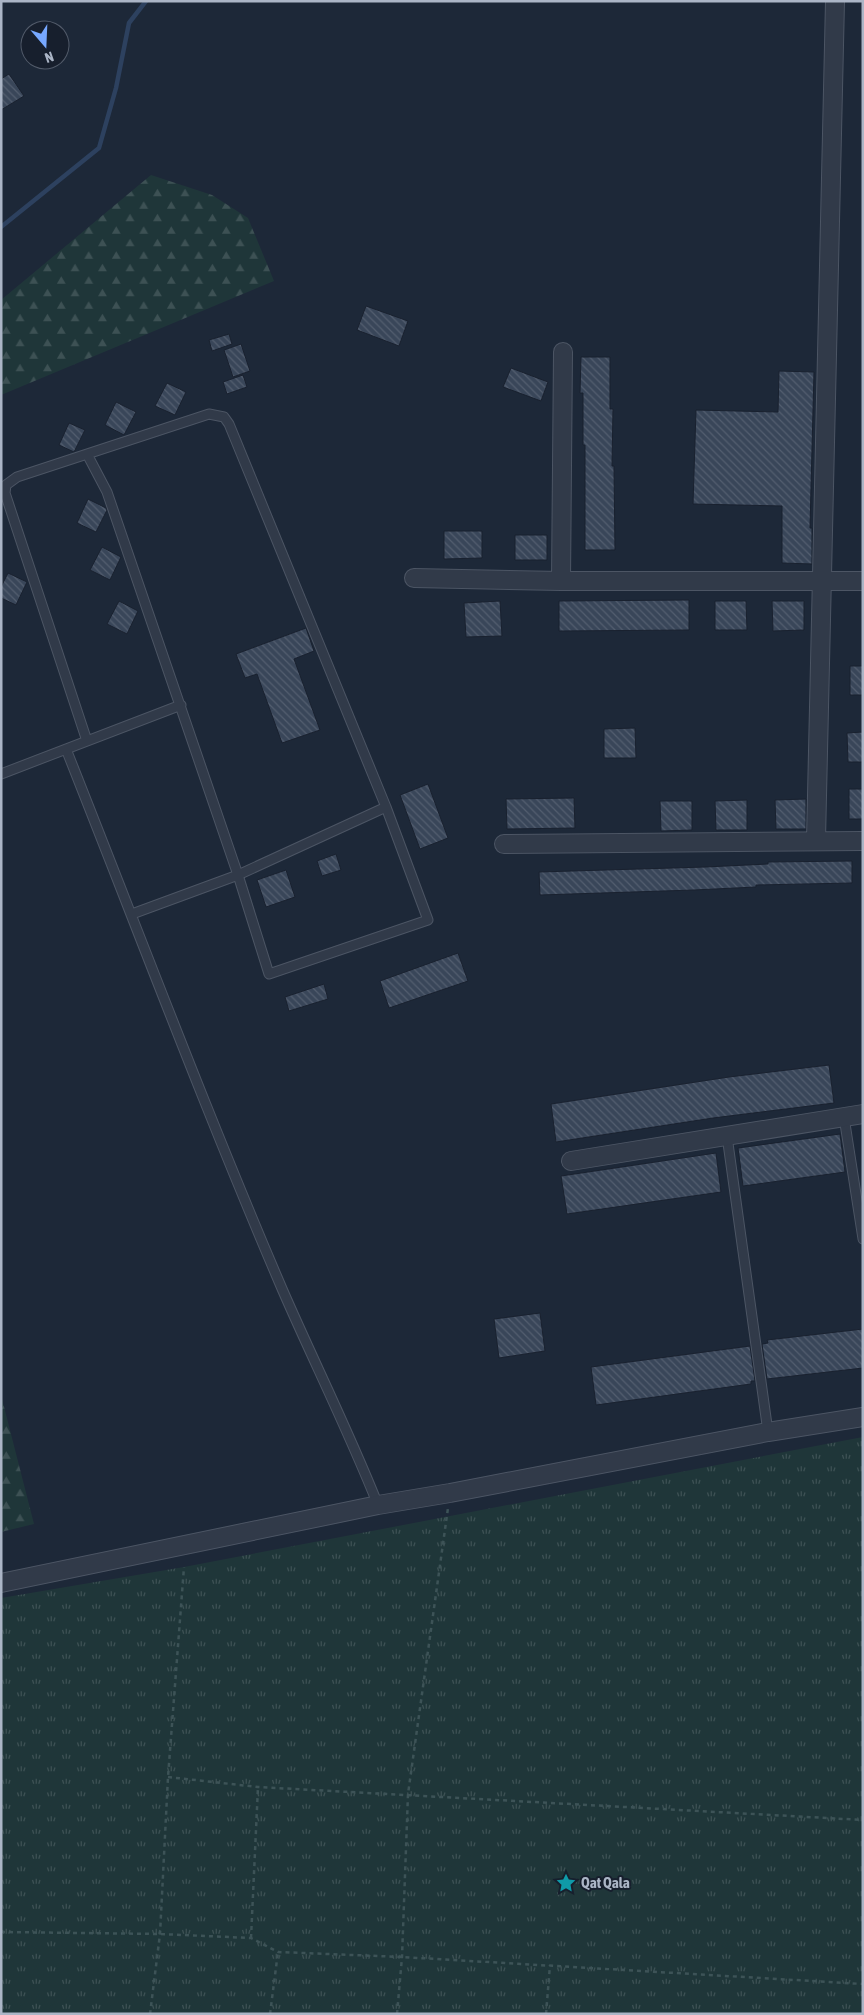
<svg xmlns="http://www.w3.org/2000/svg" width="864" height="2015" font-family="'Asap Condensed',sans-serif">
<defs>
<pattern id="grass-tufts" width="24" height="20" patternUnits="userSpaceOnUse" patternTransform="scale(1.25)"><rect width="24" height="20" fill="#1f3639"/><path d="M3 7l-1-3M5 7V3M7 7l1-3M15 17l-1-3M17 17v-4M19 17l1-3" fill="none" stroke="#3d5154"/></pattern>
<pattern id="forest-firs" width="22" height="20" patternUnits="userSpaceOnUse" patternTransform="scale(1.25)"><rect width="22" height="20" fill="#1f3639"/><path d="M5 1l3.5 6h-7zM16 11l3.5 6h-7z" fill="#3d5154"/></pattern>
<pattern id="building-back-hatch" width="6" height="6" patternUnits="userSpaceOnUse" patternTransform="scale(1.25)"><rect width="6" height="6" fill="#394659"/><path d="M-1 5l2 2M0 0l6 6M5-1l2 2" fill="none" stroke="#535e6f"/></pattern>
</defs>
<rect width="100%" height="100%" fill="#1d2838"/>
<path fill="url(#grass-tufts)" d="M863,1437v577h-862v-416l183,-31z"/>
<path fill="url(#forest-firs)" d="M151,175l61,20 36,23 26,63 -273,114v-95z
M1,1395l33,129 -33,8z"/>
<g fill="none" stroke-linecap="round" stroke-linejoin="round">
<path stroke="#2d415f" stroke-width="4.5" d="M1,227l98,-79 17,-60 13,-65 17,-22"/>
</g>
<path fill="url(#building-back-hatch)" stroke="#19212f" d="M9,74l15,22 -23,14v-31z
M366,306l42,15 -9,25 -42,-16z
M229,334l3,10 -20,7 -3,-11z
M241,344l9,27 -17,6 -9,-27z
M581,357h29v52h3l-1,57h2l1,84h-30v-105h-2v-52h-3z
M511,368l37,14 -7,19 -38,-14z
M779,371l35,1 -4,156h2v36l-30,-1v-57l-89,-2 3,-94 82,2z
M243,375l4,12 -20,7 -4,-12z
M167,383l19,9 -11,23 -20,-9z
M116,402l20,10 -12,23 -19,-10z
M69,423l16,7 -11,22 -15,-7z
M88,499l18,9 1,2 -11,22 -19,-9z
M444,531h38v27l-38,1z
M515,535h32v25h-32z
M102,547l19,10 -11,23 -20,-10z
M8,573l19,9 -11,23 -15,-7v-11z
M689,600v30l-130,1v-30z
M119,601l19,10 -11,23 -20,-10z
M500,601l2,35 -36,1 -2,-34z
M715,601h31l1,29h-32z
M772,601h32v29l-31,1z
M306,628l8,23 -20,8 26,71 -38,13 -25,-69 -12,4 -9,-24z
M850,666h13v29h-13z
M635,728l1,30h-32v-29z
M863,732v30h-15l-1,-29z
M428,784l20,54 -28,11 -20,-54z
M849,789h14v30h-14z
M574,798l1,30 -68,1 -1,-30z
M806,799v30h-30l-1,-29z
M747,800v30h-31l-1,-29z
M660,801h32v29l-31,1z
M336,854l5,16 -19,6 -5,-15z
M852,861v22l-96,2v2l-62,3 -154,5 -1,-23 166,-5 63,-3v-2z
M286,870l9,27 -29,10 -9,-27z
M458,953l10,28 -79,27 -9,-27z
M324,984l4,15 -39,12 -4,-14z
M829,1065l5,38 -121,15 -157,24 -5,-38 178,-27z
M840,1134l5,38 -102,14 -5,-38z
M716,1153l5,39 -154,22 -6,-38z
M540,1313l5,38 -46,7 -5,-39z
M863,1329v39l-96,11 -5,-35 6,-1 -1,-3z
M750,1346l5,35h-4v3l-155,21 -5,-38z"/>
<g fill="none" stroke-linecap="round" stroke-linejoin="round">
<defs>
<path id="lane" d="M87,454l20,38 131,383 -106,39
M87,741l-82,-248 1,-8 11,-8 192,-63 15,3 5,7 157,383
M66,749c72,181 140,363 217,542 31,71 66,141 95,214
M1,774l180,-69
M386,807l42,113 -159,54 -31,-99z
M844,1117l19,122
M727,1136l41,296"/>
<path id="street" d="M414,578l147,3h302
M561,581l2,-229
M816,840l19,-839
M504,844l359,-3
M571,1161l292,-47
M1,1583l377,-78 72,-12 318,-61 95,-15"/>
</defs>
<use href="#lane" stroke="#4c5564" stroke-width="11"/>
<use href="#street" stroke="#4c5564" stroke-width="20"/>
<path stroke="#3d5357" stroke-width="2.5" stroke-dasharray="4 4" stroke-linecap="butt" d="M168,1777l90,10 605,33
M1,1932l159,2 91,4 27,14 124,5 461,27
M251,1938l7,-151
M150,2014l10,-80 8,-157 16,-210
M270,2014l8,-62
M397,2014l5,-57 6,-163 40,-286
M546,2014l4,-49"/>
<use href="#lane" stroke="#313a49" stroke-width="9"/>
<use href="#street" stroke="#313a49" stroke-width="18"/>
</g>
<defs>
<symbol id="sight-bare" viewBox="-9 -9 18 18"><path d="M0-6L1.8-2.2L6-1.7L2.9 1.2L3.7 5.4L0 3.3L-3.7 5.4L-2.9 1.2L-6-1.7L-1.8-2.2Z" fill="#0f9aa8" stroke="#171f2d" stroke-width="2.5" paint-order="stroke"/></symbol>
</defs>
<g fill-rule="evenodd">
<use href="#sight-bare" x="552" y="1869" width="28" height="28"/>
</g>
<g text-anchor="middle" stroke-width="4" stroke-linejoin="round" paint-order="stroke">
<g font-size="15" font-weight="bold" fill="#abb5c6" stroke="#171f2d" text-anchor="start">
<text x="581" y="1888">Qat Qala</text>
</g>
</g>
<rect width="864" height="2015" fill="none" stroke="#abb5c6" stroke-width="5"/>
<g transform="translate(45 45) rotate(161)"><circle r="24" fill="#171f2d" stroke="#525b6a"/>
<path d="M0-4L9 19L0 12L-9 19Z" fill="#77a8ff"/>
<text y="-8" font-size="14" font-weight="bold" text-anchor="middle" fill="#abb5c6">N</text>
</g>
</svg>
